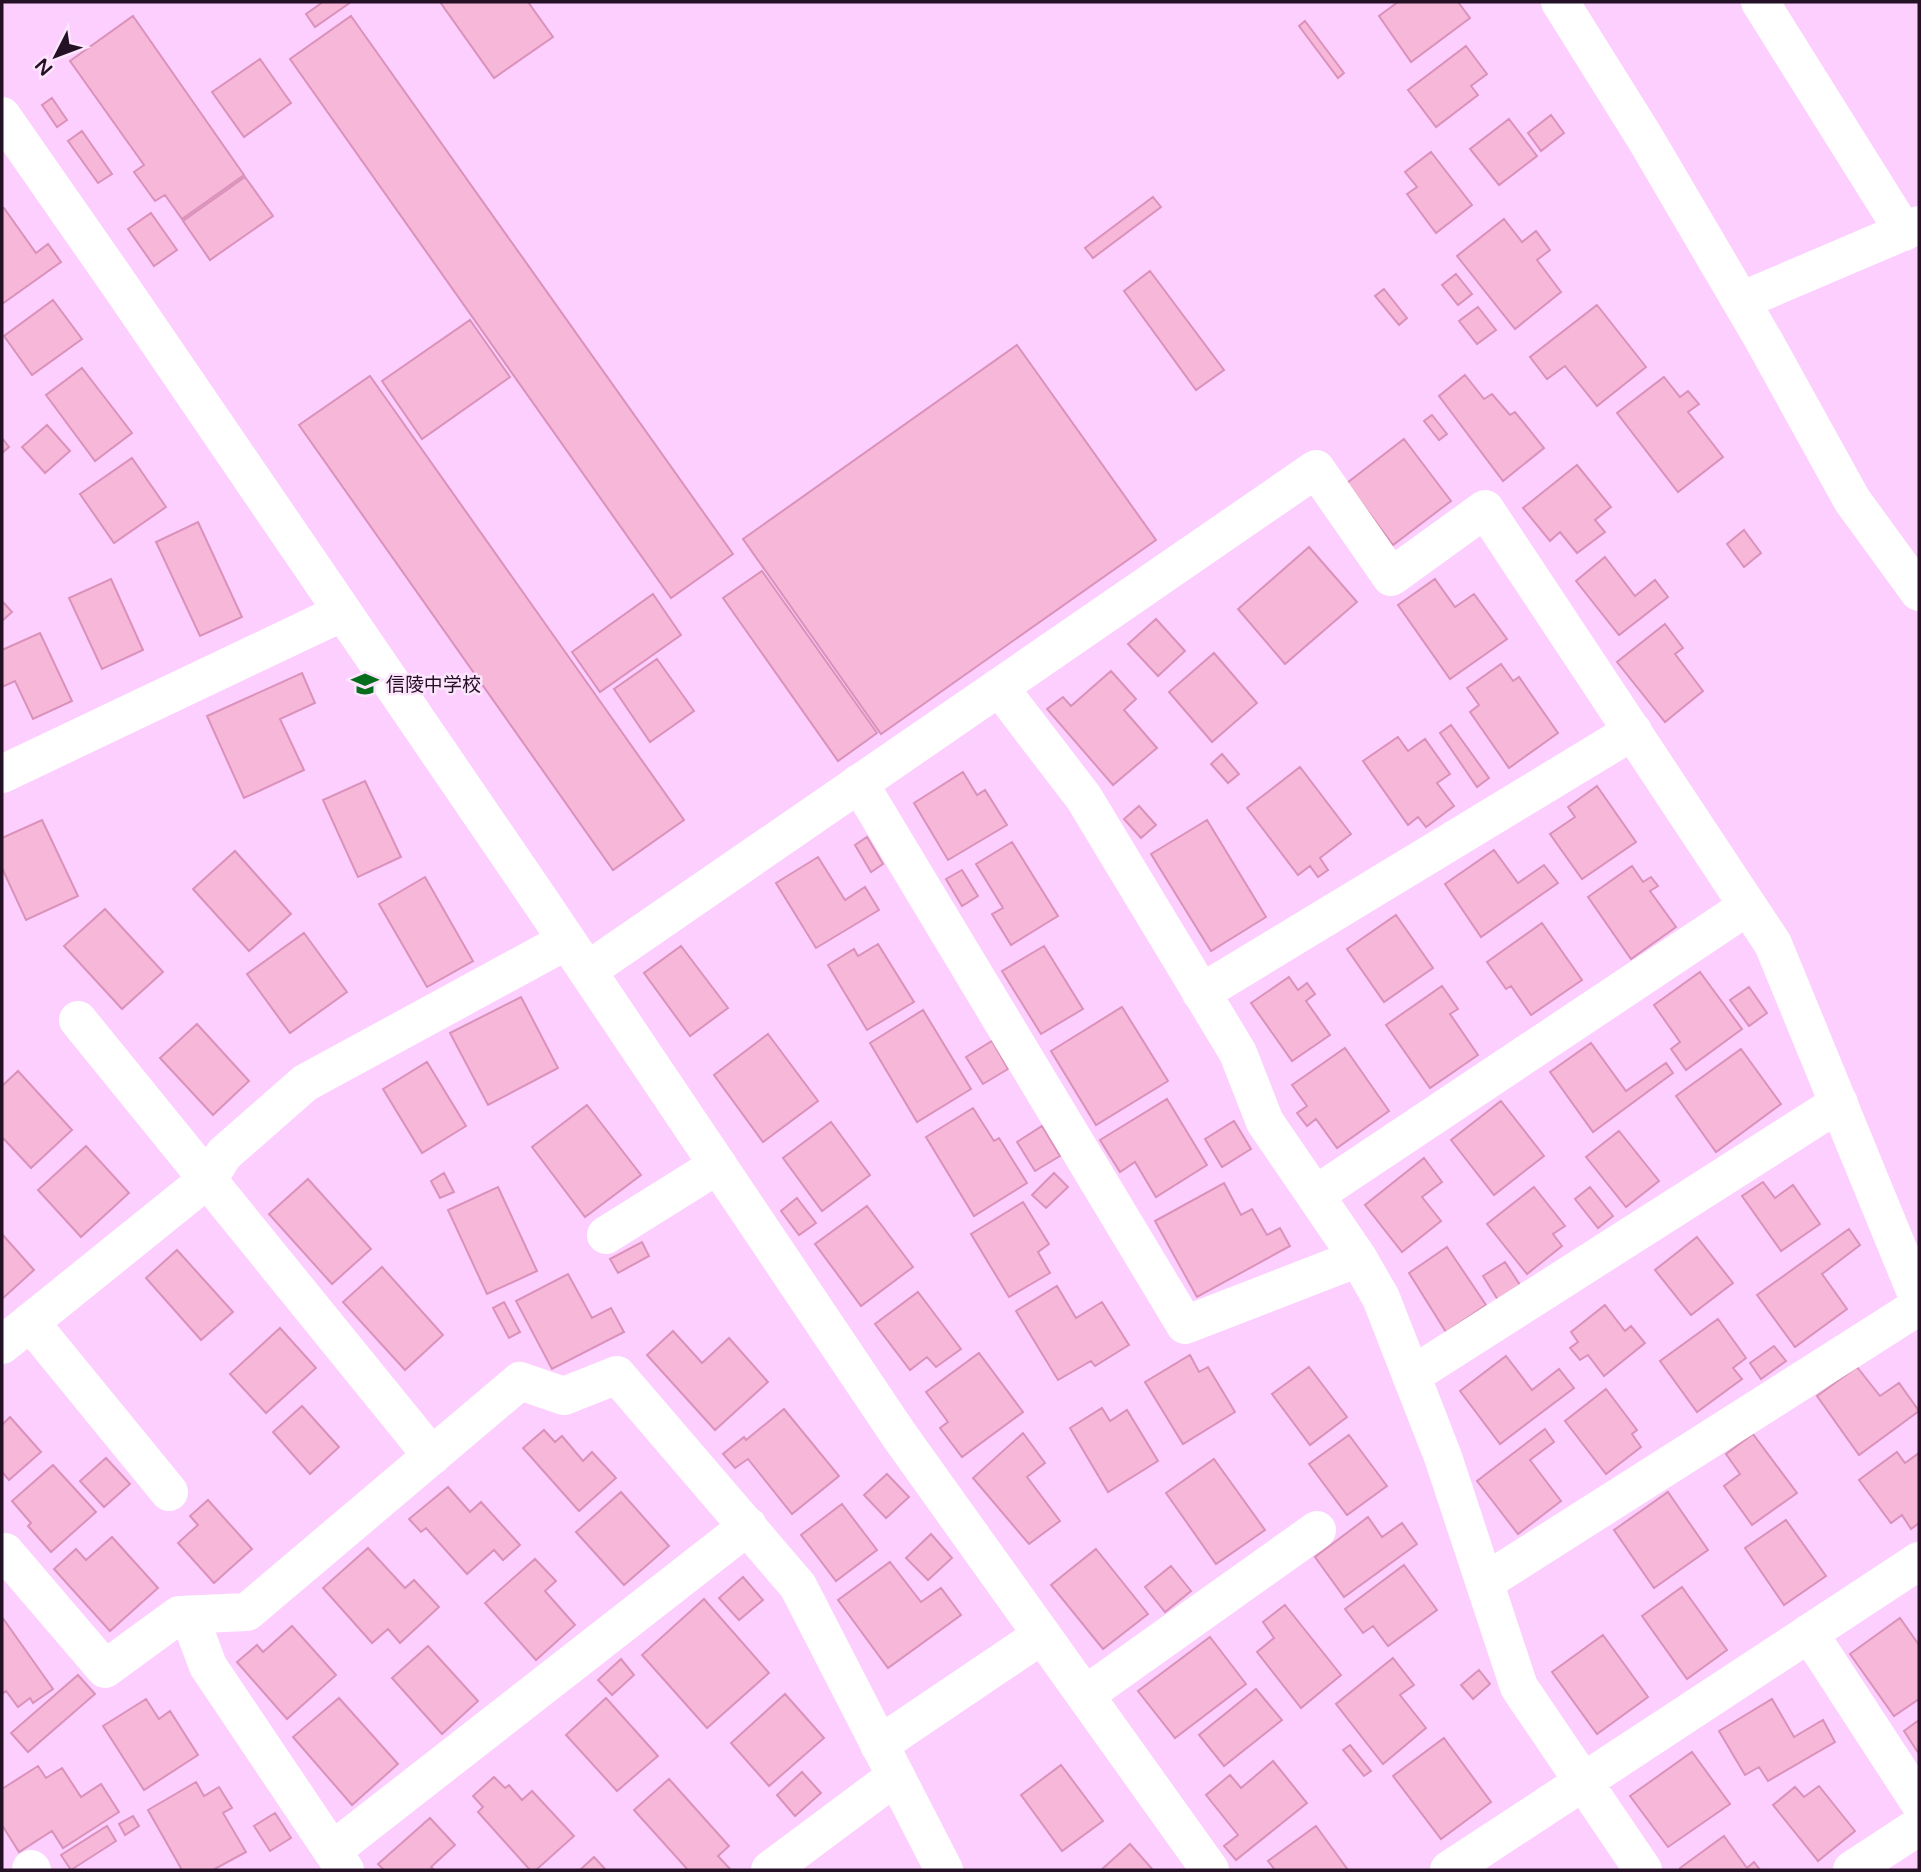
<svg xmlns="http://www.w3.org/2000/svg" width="1921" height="1872" font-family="'Varela Round','Noto Sans JP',sans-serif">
<rect width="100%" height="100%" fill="#fdcfff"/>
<path fill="#f6b7d9" stroke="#da92ba" stroke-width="2" d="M323,2h28l-36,25 -9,-13z
M440,2h88l25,35 -59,41z
M1398,2h60l12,16 -59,44 -32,-46z
M133,16l111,159 -62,44 -17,-24 -10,6 -21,-29 10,-7 -74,-104z
M351,16l382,538 -62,44 -381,-539z
M1305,21l39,52 -6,5 -39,-52z
M1466,46l21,28 -16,12 7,9 -42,32 -28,-37z
M260,59l31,44 -47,34 -32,-45z
M52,98l15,22 -10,7 -15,-22z
M1551,115l13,18 -23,18 -13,-18z
M1509,119l28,37 -38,29 -29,-36z
M82,131l30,43 -14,9 -30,-42z
M1431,152l41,53 -36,28 -29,-39 10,-7 -12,-15z
M245,177l28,39 -63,44 -27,-39z
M1153,197l8,10 -68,51 -8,-10z
M4,208l32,45 12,-9 13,18 -59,42v-95z
M151,213l26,37 -23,16 -26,-37z
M1504,219l18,23 14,-11 14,19 -13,10 24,32 -46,37 -58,-73z
M1150,271l74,99 -28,20 -72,-99z
M1456,274l16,20 -14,11 -16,-20z
M1384,289l23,29 -8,7 -24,-29z
M53,300l29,39 -50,36 -28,-39z
M1597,305l49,62 -49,39 -32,-40 -18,13 -17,-22z
M1478,307l18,23 -19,14 -18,-23z
M470,320l40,57 -88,62 -40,-58z
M1017,345l139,195 -275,194 -138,-195z
M82,368l50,65 -37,28 -49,-66z
M1465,375l19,24 8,-5 18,21 5,-3 29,36 -41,33 -64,-85z
M370,376l314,444 -71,50 -314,-445z
M1664,377l16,20 8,-6 11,13 -11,8 35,45 -45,35 -61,-79z
M1432,415l15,19 -8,6 -15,-19z
M47,425l23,26 -25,22 -23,-26z
M2,438l7,9 -7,6z
M1404,439l47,62 -58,44 -46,-62z
M132,458l34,49 -52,36 -34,-49z
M1577,465l34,42 -16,13 10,12 -28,21 -17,-21 -10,9 -27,-33z
M198,522l44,95 -42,19 -44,-94z
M1744,530l17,23 -17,14 -17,-23z
M1309,547l48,55 -72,62 -47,-55z
M1605,557l30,39 20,-16 13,17 -49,38 -43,-54z
M762,571l115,162 -39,28 -115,-163z
M111,579l32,71 -41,19 -33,-71z
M1435,579l20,28 19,-13 33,45 -57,40 -52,-74z
M653,594l28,41 -81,57 -28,-40z
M2,601l10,11 -10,9z
M1156,619l29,32 -27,25 -30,-32z
M1665,624l18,24 -8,6 28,37 -38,31 -48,-60z
M40,633l32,68 -39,18 -18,-38 -13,6v-37z
M1214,653l43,50 -45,39 -43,-50z
M657,659l37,52 -44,31 -36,-53z
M1501,664l12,17 6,-4 39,56 -49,35 -39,-56 9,-7 -12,-17z
M1111,671l25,28 -12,11 33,38 -44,37 -66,-76 16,-12 8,9z
M302,673l13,30 -35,16 24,51 -60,28 -37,-82z
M1451,725l38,53 -12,9 -37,-54z
M1398,737l10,14 17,-12 25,35 -13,9 17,23 -28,21 -8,-10 -10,8 -45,-64z
M1222,754l17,20 -11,9 -17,-19z
M1300,767l51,67 -31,24 8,12 -10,7 -8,-11 -12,9 -51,-67z
M963,772l14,23 8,-5 22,35 -59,35 -34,-57z
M365,781l36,76 -43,20 -35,-77z
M1597,786l39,56 -54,37 -32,-45 25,-17 -7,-10z
M1139,806l17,19 -15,13 -17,-19z
M42,820l36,76 -52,24 -24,-52v-30z
M1207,820l59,97 -55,34 -60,-97z
M867,837l16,27 -12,8 -16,-27z
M1012,842l46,74 -47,29 -19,-31 11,-6 -27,-44z
M1494,850l24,33 26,-18 14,18 -77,54 -36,-53z
M235,851l56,63 -42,37 -56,-62z
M818,857l27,43 20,-13 14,23 -63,38 -40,-65z
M1632,866l11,16 8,-5 7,9 -8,5 26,36 -45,32 -43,-62z
M962,870l16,26 -16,10 -16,-27z
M425,877l48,84 -46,26 -48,-83z
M105,909l58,63 -41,37 -58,-63z
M1396,915l37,53 -49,34 -37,-53z
M1542,923l40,57 -51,35 -20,-29 -5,3 -19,-27z
M304,933l43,59 -57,41 -43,-59z
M878,944l36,58 -47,28 -39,-65 26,-16 4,7z
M681,946l47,62 -38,28 -46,-63z
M1044,946l39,63 -42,25 -39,-63z
M1700,972l42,57 -56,41 -15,-21 9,-7 -26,-37z
M1289,977l9,13 9,-7 8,11 -9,7 24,34 -38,26 -41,-58z
M1442,986l16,23 -8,5 28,41 -48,33 -44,-63z
M1749,987l18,26 -18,13 -19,-26z
M521,997l37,71 -70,37 -38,-72z
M1122,1007l46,74 -72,44 -45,-74z
M923,1010l48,79 -54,33 -47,-79z
M197,1024l52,57 -36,34 -53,-57z
M768,1034l50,67 -55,41 -49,-67z
M992,1041l16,28 -25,15 -17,-27z
M1591,1043l35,48 40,-28 7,10 -80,59 -43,-60z
M1345,1048l44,63 -52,37 -21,-29 -9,7 -10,-13 10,-7 -15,-21z
M1741,1049l40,55 -65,48 -40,-56z
M427,1062l39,64 -44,27 -39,-64z
M18,1071l54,59 -41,38 -29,-31v-51z
M1167,1099l40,66 -51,32 -21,-35 -15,10 -20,-32z
M1501,1101l43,55 -50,39 -43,-55z
M587,1105l54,70 -56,42 -53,-70z
M973,1108l21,33 5,-3 28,45 -53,33 -48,-79z
M1234,1121l17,28 -29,18 -17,-28z
M831,1122l39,53 -48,36 -39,-53z
M1042,1126l18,30 -25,15 -18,-29z
M1619,1131l40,50 -33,26 -40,-50z
M86,1146l43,47 -48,44 -43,-47z
M1424,1158l18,24 -20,15 19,24 -39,31 -37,-47z
M444,1173l10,19 -14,6 -9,-17z
M1054,1173l14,14 -22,21 -14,-13z
M308,1179l63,70 -39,35 -63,-70z
M1763,1182l12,16 18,-13 27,39 -39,27 -39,-55z
M1224,1183l17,32 11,-6 15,26 13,-7 10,18 -93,51 -42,-76z
M498,1187l39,84 -50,23 -39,-84z
M1534,1187l31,39 -12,8 9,12 -35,28 -40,-50z
M1590,1187l23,29 -15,12 -23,-29z
M797,1198l19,25 -17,12 -18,-24z
M1023,1202l26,42 -11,8 12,21 -41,24 -38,-63z
M867,1206l46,61 -52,39 -46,-62z
M1849,1229l11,16 -38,29 25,35 -52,38 -38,-52z
M2,1234l32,36 -32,29z
M1697,1237l36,46 -42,32 -36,-45z
M642,1242l7,14 -31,17 -8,-14z
M1447,1247l39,58 -40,27 -37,-59z
M177,1250l56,62 -32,28 -55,-62z
M1505,1262l15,23 -22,15 -15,-24z
M382,1267l61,68 -38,35 -62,-68z
M568,1274l24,44 19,-10 13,24 -72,37 -36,-68z
M1057,1286l19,32 26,-16 27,43 -34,21 -4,-5 -33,19 -42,-69z
M918,1292l43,57 -25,18 -9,-10 -17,13 -35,-46z
M504,1302l16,30 -11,6 -16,-30z
M1605,1305l20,26 6,-5 14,17 -41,33 -16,-21 -8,5 -10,-12 8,-6 -7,-10z
M1718,1319l28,39 -13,10 9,11 -45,33 -37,-51z
M280,1328l36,40 -50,45 -36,-39z
M673,1331l29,32 27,-25 39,44 -53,48 -68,-75z
M1774,1346l12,15 -25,18 -11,-16z
M979,1353l44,59 -61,45 -22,-29 8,-6 -22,-30z
M1190,1355l9,17 9,-5 27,45 -52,32 -38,-62z
M1506,1356l26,34 27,-21 15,19 -74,56 -40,-53z
M1309,1367l38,50 -37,28 -38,-51z
M1857,1367l23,29 19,-13 20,28 -60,44 -42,-59z
M1606,1389l31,41 -5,4 9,13 -35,27 -41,-53z
M302,1406l37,41 -29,27 -37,-42z
M1102,1408l8,13 17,-11 31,51 -50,31 -38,-64z
M784,1409l55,67 -47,38 -44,-55 -13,9 -12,-14 21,-17 2,3z
M10,1417l31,35 -32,28 -7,-8v-47z
M1545,1429l9,13 -24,18 31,41 -43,33 -41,-53z
M544,1430l11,12 7,-6 21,25 9,-9 24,26 -37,33 -56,-63z
M1023,1433l22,30 -18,14 33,44 -31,23 -56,-66z
M1753,1434l44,59 -45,32 -28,-39 16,-12 -14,-20z
M1349,1435l38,51 -40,29 -38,-51z
M1897,1452l8,11 14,-10v70l-8,6 -9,-14 -11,8 -32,-43z
M106,1458l24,26 -26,23 -24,-26z
M1214,1459l51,71 -49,34 -50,-71z
M53,1465l43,47 -45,40 -23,-26 3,-3 -19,-22z
M887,1474l22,23 -23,21 -22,-23z
M448,1487l22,25 11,-10 39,43 -17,15 -9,-10 -27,24 -41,-46 -5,4 -12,-13z
M621,1492l48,54 -45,39 -48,-53z
M1668,1492l40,58 -54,38 -40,-58z
M208,1500l44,49 -38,34 -36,-40 20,-18 -8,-9z
M842,1504l35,46 -41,31 -35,-46z
M1368,1517l14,20 20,-14 15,21 -73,53 -29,-40z
M1786,1520l40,56 -42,29 -39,-57z
M931,1534l21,24 -24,22 -22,-22z
M112,1537l46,51 -48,43 -56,-62 22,-20 10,11z
M368,1548l37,40 9,-8 25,27 -39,36 -12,-14 -16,14 -49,-55z
M1096,1549l52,65 -45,35 -52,-64z
M535,1559l21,22 -11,10 30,34 -39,35 -51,-57z
M890,1562l31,40 20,-14 20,27 -73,53 -50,-68z
M1404,1565l33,45 -49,36 -15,-20 -10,7 -18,-24z
M1171,1566l20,25 -26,21 -20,-25z
M743,1577l20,23 -24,20 -20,-22z
M1682,1587l45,63 -40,29 -45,-63z
M704,1599l65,74 -62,55 -65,-73z
M1285,1605l56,70 -40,33 -44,-56 17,-14 -11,-16z
M2,1617l51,72 -20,14 -3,-5 -12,9 -12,-16 -4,3z
M1900,1618l19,27v54l-25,17 -44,-62z
M292,1626l44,49 -49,44 -50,-57 20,-17 6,7z
M1603,1635l45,62 -51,37 -45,-62z
M1210,1637l36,47 -71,54 -37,-47z
M428,1646l50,55 -36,33 -50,-56z
M1393,1658l21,27 -14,10 26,33 -43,36 -47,-60z
M621,1659l13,16 -22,20 -14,-15z
M1479,1670l11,14 -17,15 -12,-14z
M78,1675l17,19 -67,58 -17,-19z
M1256,1689l26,31 -58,46 -25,-31z
M785,1694l39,44 -55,48 -38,-43z
M339,1698l59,66 -46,41 -59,-68z
M606,1698l52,58 -41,35 -51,-56z
M146,1699l13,20 11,-8 28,44 -54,35 -41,-64z
M1772,1699l22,38 29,-17 12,22 -67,39 -9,-14 -14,8 -26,-44z
M1919,1720v34l-15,-23z
M1444,1738l47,64 -50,37 -48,-63z
M1350,1745l21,26 -7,5 -21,-26z
M1692,1752l38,52 -62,43 -38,-51z
M1273,1761l34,42 -71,57 -12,-14 14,-11 -32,-40 24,-20 11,13z
M1061,1765l42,56 -41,30 -41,-56z
M38,1766l8,12 16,-10 19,29 20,-13 18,28 -56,36 -11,-17 -33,21 -17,-27v-36z
M802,1772l19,21 -26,23 -18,-21z
M494,1777l11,11 4,-3 13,15 10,-9 42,45 -38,34h-6l-52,-58 5,-5 -10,-11z
M669,1779l60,67 -11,10 13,14h-43l-54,-60z
M196,1782l8,14 15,-9 13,21 -9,5 23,39 -33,18h-31l-34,-60z
M1819,1786l36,45 -37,30 -45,-56 22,-18 9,10z
M275,1813l16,25 -21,13 -16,-25z
M133,1816l6,10 -14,9 -6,-11z
M430,1818l25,27 -24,22 3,3h-50l-6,-6z
M107,1826l9,15 -45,29 -10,-15z
M1316,1826l32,44h-73l-7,-9z
M1724,1836l23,32 7,-6 6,8h-78l-2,-2z
M1130,1844l23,26h-52z
M594,1857l12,13h-26z"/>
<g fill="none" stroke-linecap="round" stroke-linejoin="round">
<path stroke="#fff" stroke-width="38" d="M1560,2l85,136 118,201 89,161 67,92
M1760,2l144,230
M2,116l119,171 422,618 356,530 311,435
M1741,301l178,-76
M999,687l85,111 154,255 27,69 93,136 23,40 62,159 76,230 124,183
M2,774l341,-162
M859,783l326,542 173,-67
M587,971l729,-502 75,108 94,-68 288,435 146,356
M1201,993l432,-262
M78,1020l354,436
M1315,1195l433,-289
M606,1235l112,-70
M30,1322l139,170
M2,1345l207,-167 15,-24 81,-71 261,-142
M1411,1376l428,-273
M2,1555l3,-3 100,117 74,-54 68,-3 273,-231 44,15 53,-21 181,211 146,284
M1485,1582l434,-276
M189,1615l19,51 137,204
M1809,1633l110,169
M1085,1695l232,-165
M879,1745l163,-110
M333,1850l415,-324
M31,1869l1,1
M770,1870l126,-94
M1449,1870l470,-309
M1852,1870l67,-44"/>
</g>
<defs>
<symbol id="school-bare" viewBox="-9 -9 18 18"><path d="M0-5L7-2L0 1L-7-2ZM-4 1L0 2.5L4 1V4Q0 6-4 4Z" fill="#056d1c" stroke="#fde5fd" stroke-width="2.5" paint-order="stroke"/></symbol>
</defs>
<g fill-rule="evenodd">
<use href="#school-bare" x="346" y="665" width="38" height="38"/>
</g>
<g text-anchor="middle" stroke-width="5" stroke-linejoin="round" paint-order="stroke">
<g font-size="19" fill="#251126" stroke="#fde5fd" text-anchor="start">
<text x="386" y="691">信陵中学校</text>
</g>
</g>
<rect width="1921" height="1872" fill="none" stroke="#251126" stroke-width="7"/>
<g transform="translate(56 56) rotate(228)" stroke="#fde5fd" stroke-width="5" paint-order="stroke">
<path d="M0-5L12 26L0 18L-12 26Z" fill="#251126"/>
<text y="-10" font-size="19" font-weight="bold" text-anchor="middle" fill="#251126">N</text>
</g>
</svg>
